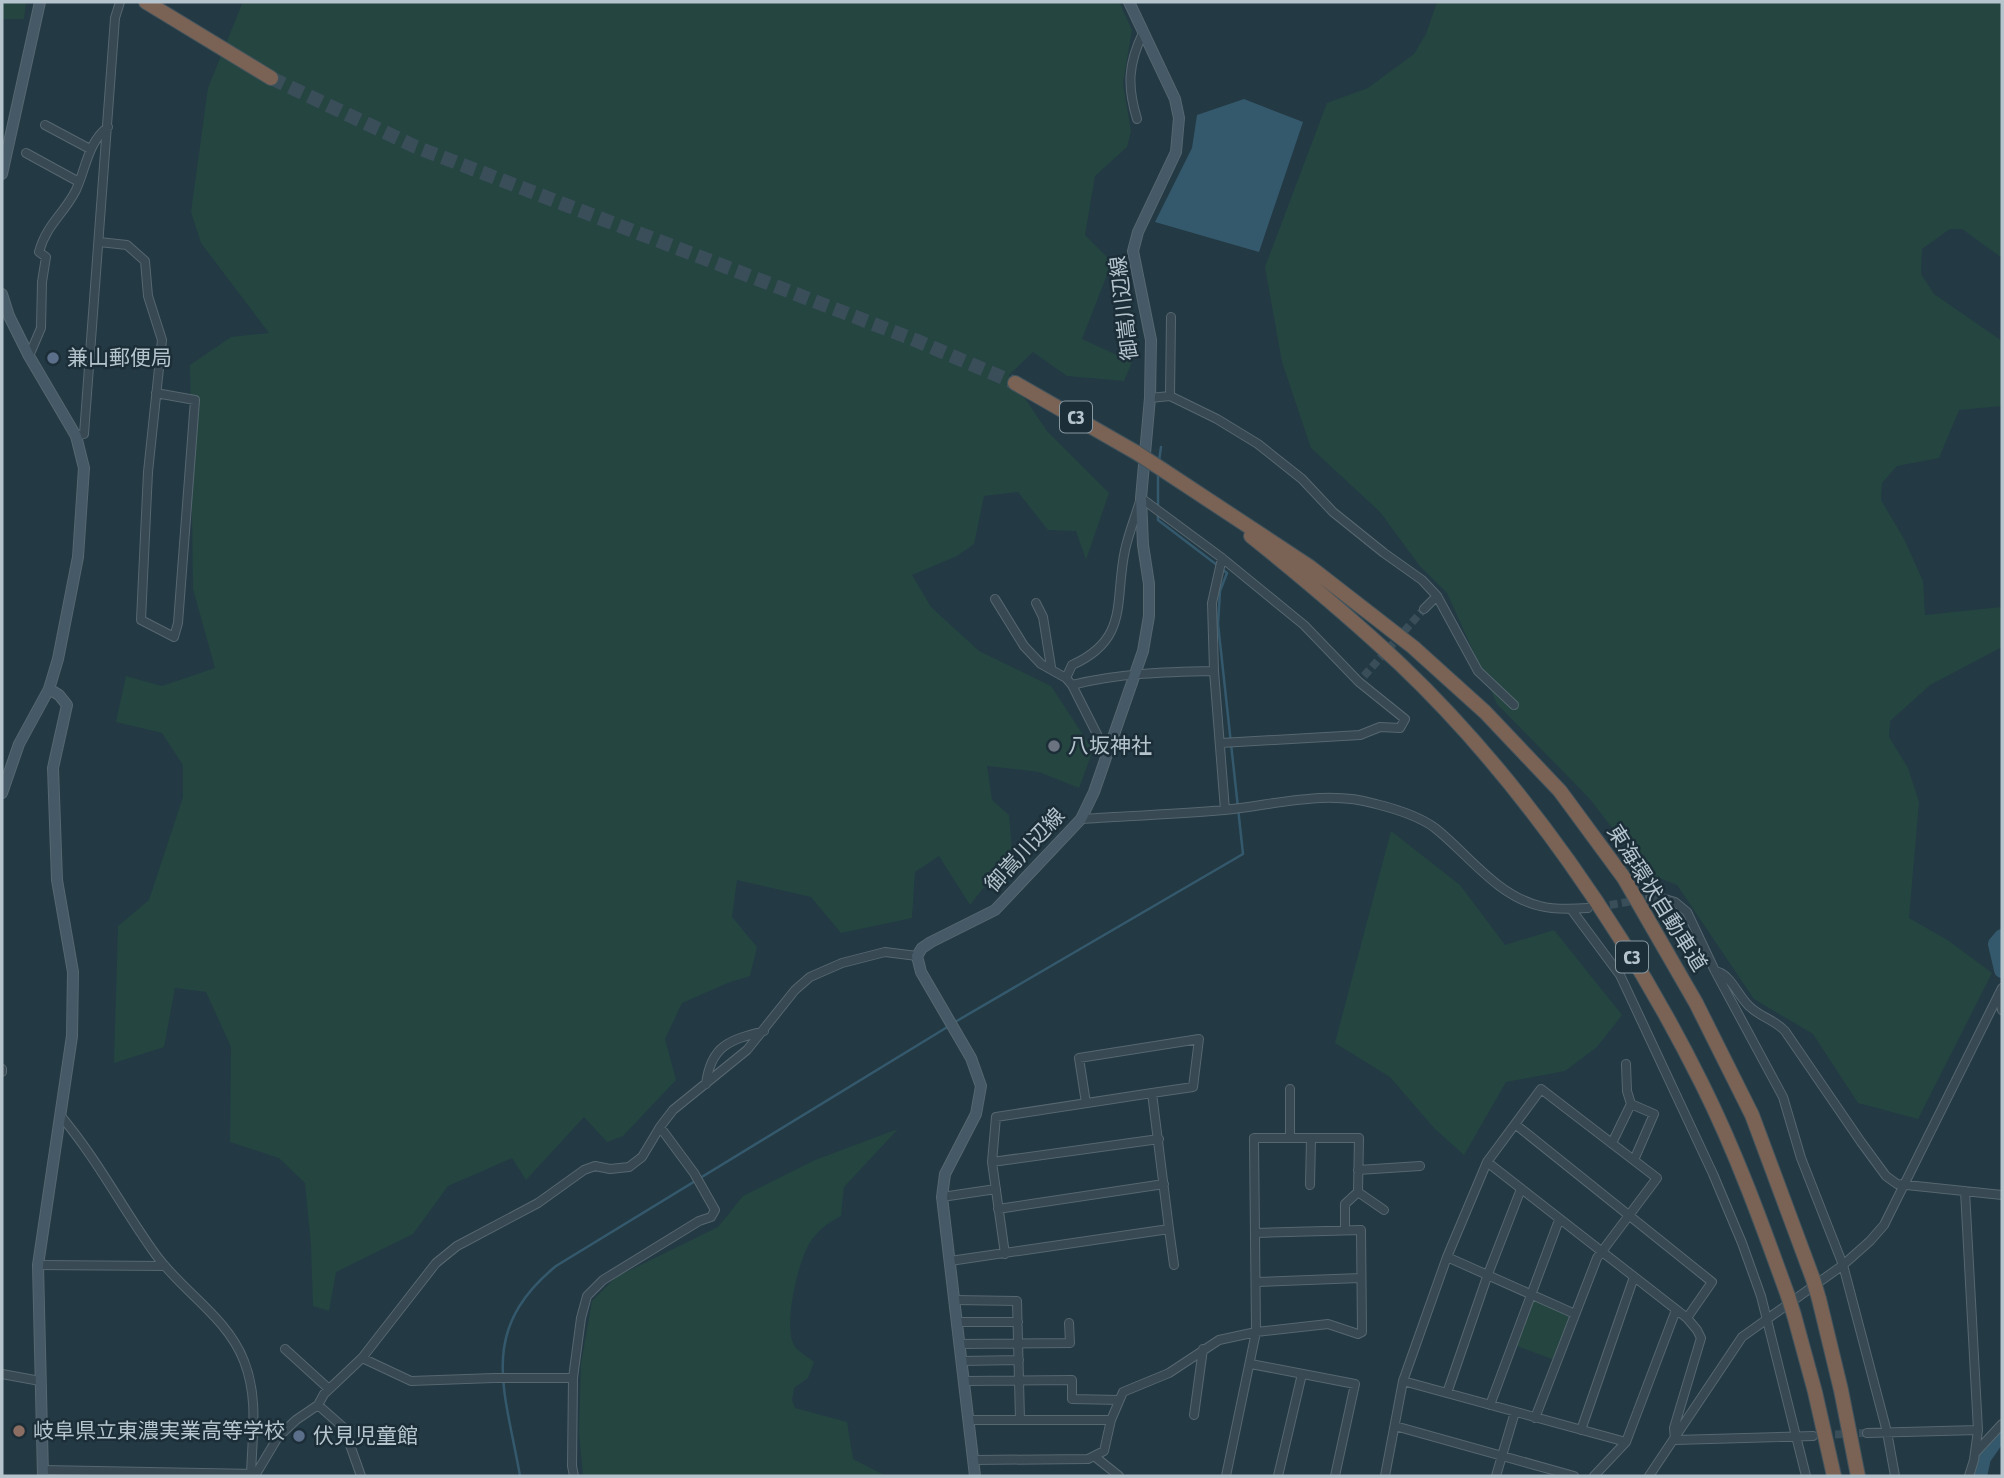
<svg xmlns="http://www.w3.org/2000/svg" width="2004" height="1478" font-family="'Asap Condensed','Noto Sans JP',sans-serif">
<rect width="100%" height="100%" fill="#233944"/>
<path fill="#254541" d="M2,2h24l-2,17h-22z
M240,2h879l13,28 -9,53 8,48 -4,16 -32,29 -10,59 27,27 -30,77 50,23 -8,19 -57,-5 -34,-24 -24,23 38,56 62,62 -23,67 -10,-29 -28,-1 -30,-38 -34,4 -10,48 -17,12 -45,19 19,32 48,44 72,35 42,64 -14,38 -40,-16 -52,-6 5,34 17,15 3,36 -42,54 -31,-49 -24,16 -3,46 -71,15 -30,-36 -74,-17 -5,37 25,30 -7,29 -20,6 -48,21 -17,36 11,41 -53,56 -16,6 -23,-25 -58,63 -14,-22 -64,28 -35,48 -77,38 -7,39 -16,-5 -2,-61 -6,-62 -26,-25 -49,-16 1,-95 -25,-55 -31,-4 -11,59 -50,16 4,-137 31,-26 34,-103v-32l-21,-32 -46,-11 10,-46 36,10 53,-18 -22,-79 -3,-224 41,-28 38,-4 -68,-90 -10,-31 17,-124 34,-84z
M1437,2h565v256l-40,-29h-12l-28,20 -1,25 13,20 68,47v65l-43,4 -20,48 -42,8 -15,17 -1,17 23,39 19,42 2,34 77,-8v40l-72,38 -40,36 -1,16 19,31 11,34 -10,116 40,23 43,32 -74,146 -60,-16 -45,-69 -59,-35 -77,-114 -30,-12 -58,-75 -92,-94 -50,-111 -28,-28 -39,-53 -69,-64 -29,-86 -17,-95 62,-164 41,-15 46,-34 12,-20z
M1391,831l69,54 45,60 49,-15 68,85 -25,32 -32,24 -59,11 -42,73 -30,-27 -44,-51 -55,-34z
M898,1129l-54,58 -3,29c-14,7 -24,15 -32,28 -11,19 -26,81 -15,101 3,6 14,12 20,17l-6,16 -14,10 -2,12 3,8 52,14 6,37 33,17h-303l-4,-43 2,-69 11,-63 24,-24 102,-50 25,-31 72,-36z
M1533,1296l39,19 -17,45 -41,-15z"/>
<path fill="#35596c" d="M1244,99l59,23 -44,130 -104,-30 37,-74 5,-33z"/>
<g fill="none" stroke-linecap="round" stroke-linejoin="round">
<path stroke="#35596c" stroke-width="2.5" d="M1159,461l2,-14
M1158,475v31
M1158,513v7l59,45
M955,1022l288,-168 -25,-230 2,-33 7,-18 -5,-4
M520,1476c-15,-87 -43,-145 36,-210l393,-240"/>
<path stroke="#35596c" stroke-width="16" d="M2002,937l-6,7 6,26
M1979,1476l4,-18 19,-27"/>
<path stroke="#394e59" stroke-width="8" stroke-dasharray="8 4" stroke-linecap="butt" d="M1364,676l60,-67
M1598,907l53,-9
M1823,1435l44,-2"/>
<path stroke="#394e59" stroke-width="14" stroke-dasharray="14 7" stroke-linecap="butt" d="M271,78l145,69 499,193 100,43"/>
<defs>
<path id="street" d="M1137,119c-10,-33 -9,-55 6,-86
M45,125l45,24
M26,153l53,29
M99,242l28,3 18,16 3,35 14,44 -14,132 -7,148 33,17 4,-14 17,-223 -39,-7
M29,356l12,-28 1,-46 4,-25 -7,-5c7,-27 25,-38 37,-62 10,-22 12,-48 32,-63
M1170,396l1,-79
M1150,398l20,-2 47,23 41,25 44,35 31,33 51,41 38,27 15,16 41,75 36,34
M76,436l8,-2 31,-416 5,-16
M1222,558l-10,45 2,68 11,139
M995,599l29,47 17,18 25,14
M1036,603l7,14 8,50
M1424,609l13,-13
M1072,685c47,-12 94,-13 142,-14
M1107,754l-35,-69 -6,-7 6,-13c58,-26 42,-64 53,-115 4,-18 11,-35 16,-52l81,60 82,67 55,57 46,37 -5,9 -20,-1 -20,8 -139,8
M1081,819c48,-3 95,-5 143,-9 51,-5 102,-21 152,-6 20,5 43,12 59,24 33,26 62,68 105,78 15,4 33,3 48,2
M1651,898l7,-1 17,5 12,10 28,59 68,126 18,61 42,107 44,167 8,44
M1571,909l49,66 93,199 29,69 19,53 45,180
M1715,971c16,3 22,24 34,35 11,11 26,14 36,25l76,111 25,34 11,8 105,11
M1999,994l3,16
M1626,1064l1,27 4,13 23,10 -20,46
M2,1069v3
M706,1084c5,-39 24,-44 58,-53
M1086,1103l-7,-45 120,-19 -6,48 -41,6
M60,1115c38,45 62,93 96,140 27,37 71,62 88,106 15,38 8,75 7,115
M1515,1124l197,158 -25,36
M1290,1138v-49
M1612,1143l19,-39
M992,1162l167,-23
M1487,1162l200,156 10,12 4,8 -27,90 1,12
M1358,1170l62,-4
M1310,1185l1,-47
M1965,1191l13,239 -4,30 -5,16
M1358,1192l26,18
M942,1197l54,-8
M998,1209l166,-25
M1169,1229l5,36
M1447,1257l128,57
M950,1261l219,-32 -17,-136 -156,24 -4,45 13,92
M38,1265l127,1
M1256,1282l104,-4
M955,1300l62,1 3,119
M958,1322h60
M960,1344l110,-1 -1,-20
M285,1349l44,40
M362,1358l49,23 83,-3h79
M962,1361l57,-1
M1251,1364l104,20 -20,92
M2,1374l38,7
M965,1381l107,-1v19l47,1
M1403,1381l223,61
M1447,1393l41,-119 33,-85
M318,1405l26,23 17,48
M1490,1405l69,-185
M1194,1415l9,-66
M969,1420h142
M1395,1426l179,50
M1581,1430l53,-153
M1867,1433l111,-3
M1675,1440l138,-4
M1976,1452l26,-28
M1094,1456l25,20
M974,1460l114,-1 16,-8 7,-31 12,-28 46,-19 50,-33 37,-8 72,-8 30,10 4,-2 -1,-102 -105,3
M43,1470l213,4 22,-37 18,-17 22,-15 6,-11 38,-36 74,-95 21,-17 81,-43 46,-33 11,-4 15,3 19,-2 13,-10 18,-30 13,-17 74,-60 48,-60 15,-13 32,-14 43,-11 32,4
M574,1476l-2,-10 1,-88 8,-60 6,-22 16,-16 96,-59 12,-4 4,-7 -21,-37 -34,-46
M1226,1476l30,-144 -2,-194h105l-1,54 -13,12v25
M1278,1476l24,-102
M1385,1476l18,-95 44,-124 40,-95 54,-73 116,89 -60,80 -62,160
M1496,1476l19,-64
M1594,1476l32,-34 50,-132
M1649,1476l93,-139 101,-72 27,-24 14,-16 118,-237"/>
<path id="secondary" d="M2,174l38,-172
M2,294l7,22 20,40 47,80 8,32 -6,89 -20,102 -9,30 -30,55 -17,49
M43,1476l-5,-211 34,-229 1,-64 -16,-92 -4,-112 14,-63 -8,-10 -10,-6
M975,1476l-33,-279 3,-23 31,-60 5,-28 -10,-28 -50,-86 -4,-16 5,-8 9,-6 64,-32 86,-91 13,-27 49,-141 6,-35v-32l-6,-39 -2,-47 9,-100 1,-58 -18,-89 5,-19 38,-80 3,-34 -4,-19 -46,-97"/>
<path id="highway" d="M146,2l125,76
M1015,383l122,70
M1163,470l147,97 103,80 72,65 75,79 64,87 72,125 56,112 61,164
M1251,536c51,41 101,83 149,128 122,116 228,271 302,420 34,68 60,140 86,212
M1819,1299l22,91 17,86
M1794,1315l21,77 19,84"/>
</defs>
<use href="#street" stroke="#566770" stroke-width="10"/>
<use href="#secondary" stroke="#566770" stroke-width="12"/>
<use href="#highway" stroke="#42545d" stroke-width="16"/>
<use href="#street" stroke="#384953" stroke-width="8"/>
<use href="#secondary" stroke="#455967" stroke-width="10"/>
<use href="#highway" stroke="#7a6254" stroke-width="14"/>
<defs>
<path id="highway-bridge" d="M1137,453l26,17
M1813,1279l6,20
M1788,1296l6,19"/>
</defs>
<use href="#highway-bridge" stroke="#42545d" stroke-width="16" stroke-linecap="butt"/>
<use href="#highway-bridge" stroke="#7a6254" stroke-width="14"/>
</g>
<g fill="#5c6f8a" stroke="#1c2e38" stroke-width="2.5">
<circle cx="53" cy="358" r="7"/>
<circle cx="299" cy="1436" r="7"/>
</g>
<circle fill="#6b7280" stroke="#1c2e38" stroke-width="2.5" cx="1054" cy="746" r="7"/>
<circle fill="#8d6e63" stroke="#1c2e38" stroke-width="2.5" cx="19" cy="1431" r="7"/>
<g text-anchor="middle" stroke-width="5" stroke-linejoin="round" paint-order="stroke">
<g fill="#1c2e38" stroke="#8797a0" stroke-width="2">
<rect x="1060" y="401.5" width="32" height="31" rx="5"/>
<rect x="1616" y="941.5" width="32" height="31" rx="5"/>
</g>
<g font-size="19" font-weight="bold" fill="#b5c4cd">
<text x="1076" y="424">C3</text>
<text x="1632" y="964">C3</text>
</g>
<g font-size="21" fill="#b5c4cd" stroke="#1c2e38">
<text transform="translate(1124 308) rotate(-97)" y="7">御嵩川辺線</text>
<text transform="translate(1025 850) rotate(-47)" y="7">御嵩川辺線</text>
<text transform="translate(1657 898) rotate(58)" y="7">東海環状自動車道</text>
</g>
<g font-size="21" fill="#b5c4cd" stroke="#1c2e38" text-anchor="start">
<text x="67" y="365">兼山郵便局</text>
<text x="1068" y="753">八坂神社</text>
<text x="33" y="1438">岐阜県立東濃実業高等学校</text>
<text x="313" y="1443">伏見児童館</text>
</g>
</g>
<rect width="2004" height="1478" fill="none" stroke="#b5c4cd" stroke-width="7"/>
</svg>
